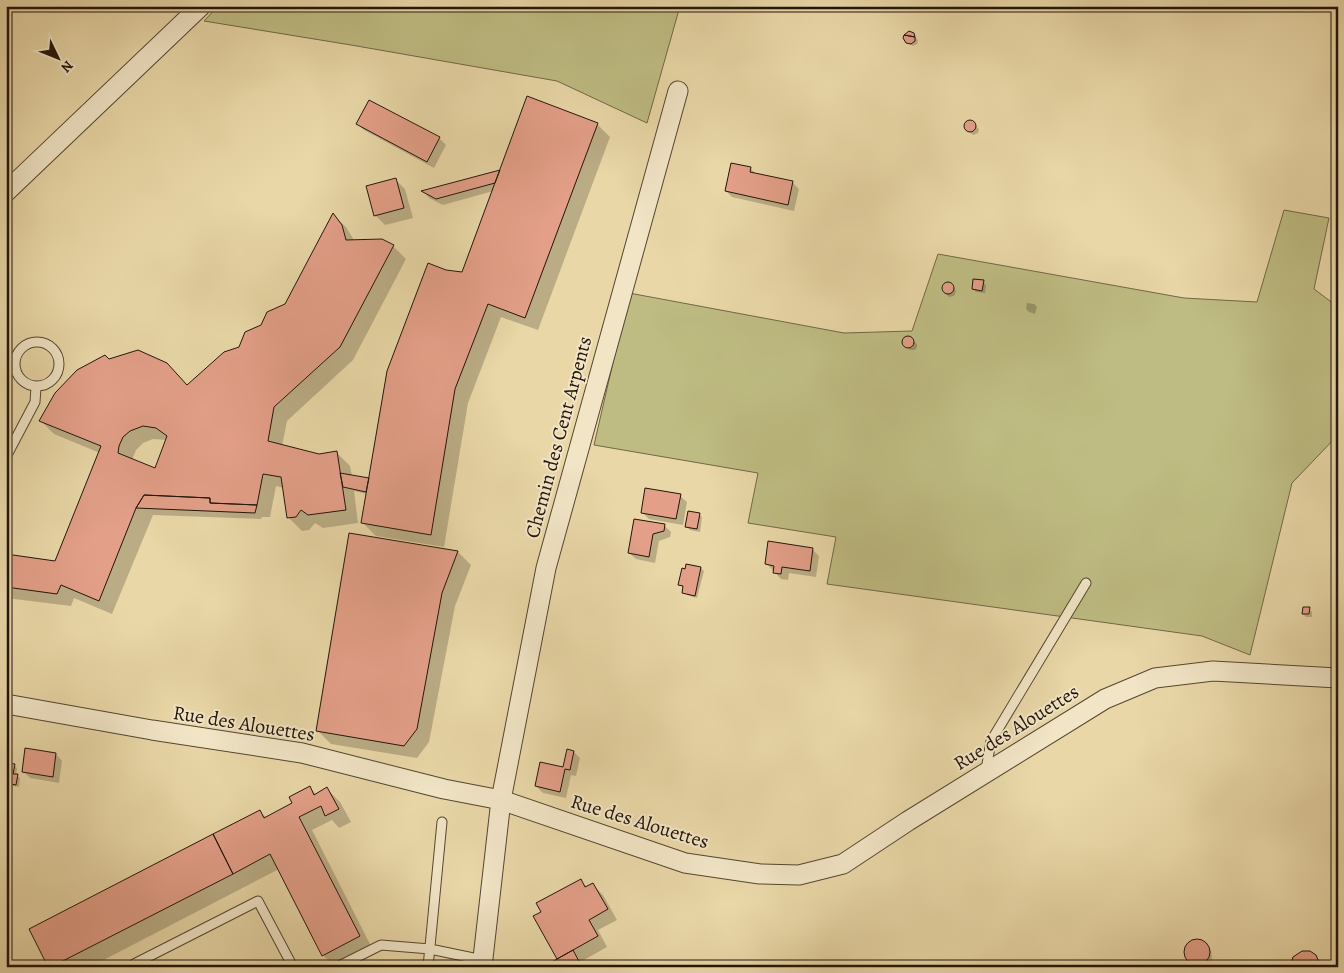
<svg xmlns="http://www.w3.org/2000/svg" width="1344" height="973" font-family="Alegreya,serif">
<rect width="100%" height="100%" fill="#e9d7a7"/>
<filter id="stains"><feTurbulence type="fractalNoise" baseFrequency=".004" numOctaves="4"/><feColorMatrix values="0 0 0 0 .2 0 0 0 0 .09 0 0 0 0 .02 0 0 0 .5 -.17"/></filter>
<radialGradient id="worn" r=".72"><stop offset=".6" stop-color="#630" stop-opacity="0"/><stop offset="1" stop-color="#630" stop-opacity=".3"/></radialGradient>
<path fill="#bebc82" stroke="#706846" d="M218,6h462l-33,117 -90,-42 -206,-36 -147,-24z
M1284,210l45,8 -15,71 24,18v128l-46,48 -42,172 -48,-19 -375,-52 9,-47 -88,-14 10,-50 -164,-28 35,-152 215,40 68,-2 26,-77 246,44 73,4z"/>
<path fill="#0003" fill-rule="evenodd" d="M912,34l6,6 -1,4 -4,2 -7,-4z
M971,122l8,7 -1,4 -5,2 -7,-6 -1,-3 2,-3z
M357,124l82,14 7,7 -12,23 -70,-38z
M597,124l13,13 -72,193 -37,-13 -33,86 -24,144 -68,-11 -13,-13 4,-29 -13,-3 4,32 -35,5 -8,-5 -6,7 -7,1 -13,-13 -5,-30 -8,-2 -6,31h-8l-1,2 -108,-4 -41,99 -38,-16 -3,8 -65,-8v-43l50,7 44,-109 -46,-19 -13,-13 67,-61 80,26 52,-38 46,-43 47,-90 13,12 8,13 39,6 13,13 -53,101 -66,61 -5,25 37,9 18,-2 13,13 2,10 18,4 76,-208 17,2 30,-83 -50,14 -14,-7 -5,-6 77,-21zM153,439l14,1 -11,30 -24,-10 4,-10 7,-7z
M751,169l6,6 36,8 6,6 -5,22 -62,-14 -6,-6z
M395,179l10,10 8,29 -28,7 -10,-10z
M983,282l3,3 -1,8 -9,-1 -3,-3z
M948,283l7,6 1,3 -2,4 -5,1 -5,-5 -1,-4z
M1027,303l7,1 3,3 -2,7 -6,-2 -3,-3z
M906,338h4l7,6v3l-2,3h-5l-3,-3 -3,-6z
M680,496l7,6 -4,23 -34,-6 -7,-7z
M699,514l3,3 -2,15 -10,-2 -3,-3z
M635,520l29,5 7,7 -1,5 -11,4 -4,22 -19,-4 -7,-6z
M350,535l108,17 13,13 -16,41 -26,136 -12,16 -86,-14 -13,-13z
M813,550l6,6 -3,21 -27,-4 -1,7 -7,-1 -14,-15z
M701,568l3,3 -7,27 -10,-3 -3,-3v-4l-4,-4z
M1309,609l3,3v5h-6l-3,-3z
M574,752l6,6 -4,18 -5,-1 -5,23 -23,-5 -7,-7 28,-17z
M56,754l6,7 -3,22 -29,-5 -7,-7z
M6,764l8,1 3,3 -1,7 4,3 -1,9 -6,-1 -1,9 -6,-1z
M310,788l7,7 10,-6 13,13 11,20 -12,6 -7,-8 -20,10 61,120 -39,17 -11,-12 -44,-86 -189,98h-40l210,-155 7,6 26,-14z
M580,880l7,7 6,-2 10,10 14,25 -19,10 9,17 -25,14 3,6h-39l12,-7 -16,-48z
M1200,941l11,9 1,9 -5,6 -4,2 -7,-1 -10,-10v-8l6,-6z
M1317,959l7,8h-32z"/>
<path fill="#e39f88" stroke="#231509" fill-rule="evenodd" d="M909,31l5,2 1,4 -11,-2z
M904,35l11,2v4l-4,3 -5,-1 -3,-5z
M527,96l71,27 -73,195 -37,-14 -33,85 -24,146 -70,-12 26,-152 41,-108 18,7 16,2z
M369,100l71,37 -13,25 -71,-38z
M964 126a6 6 0 1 1 12 0a6 6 0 1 1-12 0Z
M731,163l20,4 -1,5 43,9 -5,24 -63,-14z
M500,170l-5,13 -59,16 -15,-8z
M396,178l8,30 -30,8 -8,-30z
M333,213l9,12 4,15 36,-1 12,6 -54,102 -66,60 -6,34 51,13 18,-3 9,59 -38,5 -7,-5 -5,7 -9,1 -6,-41 -18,-3 -6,31 -47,-2v-5l-66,-3 -8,13 -37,93 -38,-16 -4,9 -51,-7v-33l49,7 46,-115 -62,-25 16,-28 22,-23 28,-15 4,4 29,-9 29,13 20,22 37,-33 15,-5 6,-15 16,-7 6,-13 18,-8zM143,426l13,2 11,8 -12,32 -37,-15 1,-7 4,-9 7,-6z
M973,279l11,1 -2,11 -10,-2z
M942 288a6 6 0 1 1 12 0a6 6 0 1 1-12 0Z
M902 342a6 6 0 1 1 12 0a6 6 0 1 1-12 0Z
M340,473l29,5 -3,14 -23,-5z
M645,488l36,6 -5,25 -35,-6z
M144,495l66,3v5l47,2 -2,8 -119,-5z
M688,511l12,2 -3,16 -12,-2z
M634,519l31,5 -1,7 -11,3 -4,23 -21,-4z
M349,533l109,18 -16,42 -25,136 -13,17 -88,-15z
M768,541l45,7 -3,23 -28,-4 -1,7 -8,-1 1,-7 -9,-2z
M686,564l15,3 -6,29 -13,-3 1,-7 -5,-1 4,-17 3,1z
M1303,607h7l-1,7h-7z
M25,748l31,5 -3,24 -31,-5z
M567,749l7,2 -4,19 -5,-1 -5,23 -25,-6 5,-24 23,5z
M6,763l9,1 -2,10h5l-2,11 -10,-2z
M310,786l4,9 13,-8 12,22 -14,7 -4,-10 -22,11 61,119 -38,20 -52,-102 -37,20 -20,-40 47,-24 4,8 28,-15 -3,-6z
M213,834l20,40 -182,93h-3l-19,-38z
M581,879l4,8 8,-4 15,26 -19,11 9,16 -41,23 -24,-43 8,-4 -5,-9z
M1184 952a13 13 0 1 1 26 0a13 13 0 1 1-26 0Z
M573,950l9,17h-39l14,-8z
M1302,951h8l6,4 3,7 1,5h-30l3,-10z"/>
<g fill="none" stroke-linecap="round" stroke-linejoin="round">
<defs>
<path id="service" d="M15 364a22 22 0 1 1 44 0a22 22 0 1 1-44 0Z
M6,457l29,-55 1,-15
M986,770l5,-29 95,-158
M134,964l124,-63 35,66
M337,967l44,-22 49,4 53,11
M428,967l14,-145"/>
<path id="minor" d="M6,192l195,-186
M6,704l146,26 150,23 142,36 57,11 184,63 75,11 39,1 44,-11 65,-43 197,-122 50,-21 58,-7 125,7
M482,967l19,-167 45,-232 132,-477"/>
</defs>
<use href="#service" stroke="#544630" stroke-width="11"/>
<use href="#minor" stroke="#544630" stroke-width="21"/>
<use href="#service" stroke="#f1e5c6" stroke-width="9"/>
<use href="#minor" stroke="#f1e5c6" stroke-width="19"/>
</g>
<g text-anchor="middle" stroke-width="4" stroke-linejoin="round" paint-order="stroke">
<g font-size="20" fill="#231509" stroke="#f1e5c6">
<text transform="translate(558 437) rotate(-75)" y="7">Chemin des Cent Arpents</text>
<text transform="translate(244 723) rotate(9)" y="7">Rue des Alouettes</text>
<text transform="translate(1016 727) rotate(-32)" y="7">Rue des Alouettes</text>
<text transform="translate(640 821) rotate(17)" y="7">Rue des Alouettes</text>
</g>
</g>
<rect width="1344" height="973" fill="none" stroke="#e9d7a7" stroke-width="25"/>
<rect x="8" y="8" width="1329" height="958" fill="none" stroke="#231509" stroke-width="2.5"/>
<rect x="12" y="12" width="1319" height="948" fill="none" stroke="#231509"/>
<g transform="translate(58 58) rotate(133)" stroke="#f1e5c6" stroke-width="4" paint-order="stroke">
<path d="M0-4L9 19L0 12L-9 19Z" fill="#231509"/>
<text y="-8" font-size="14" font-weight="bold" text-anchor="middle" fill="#231509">N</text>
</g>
<rect width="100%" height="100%" filter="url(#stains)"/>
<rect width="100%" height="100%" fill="url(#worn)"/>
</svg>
